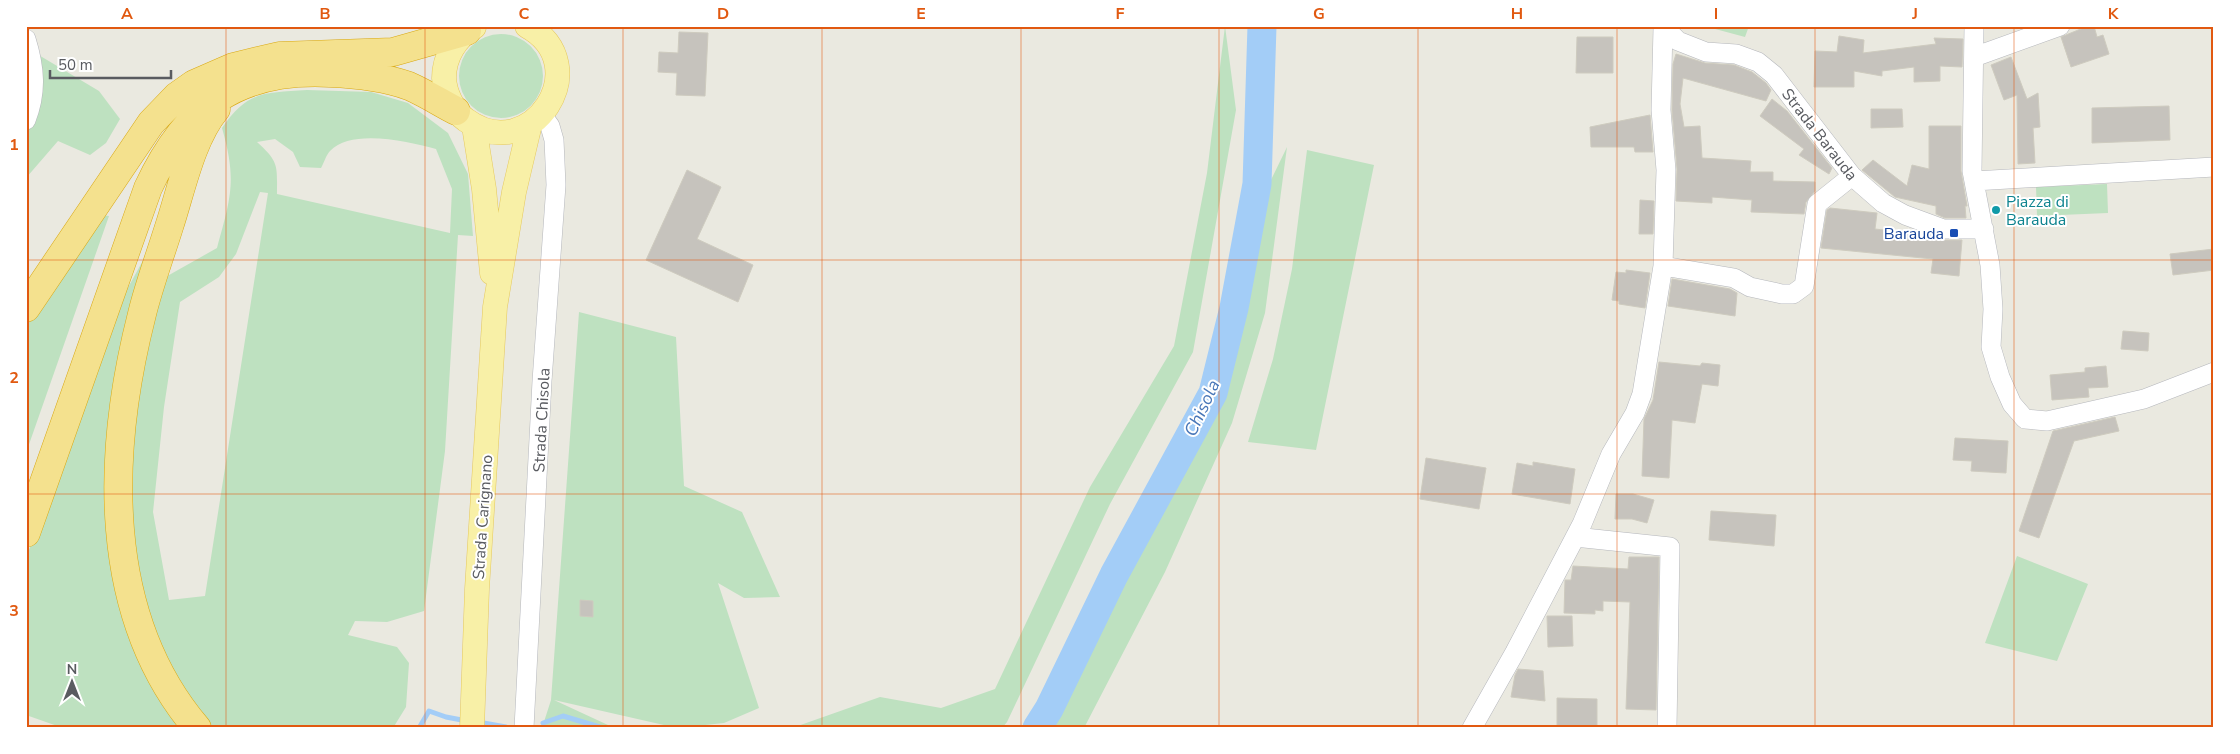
<svg xmlns="http://www.w3.org/2000/svg" width="2240" height="754" font-family="'Nunito Sans',sans-serif">
<rect width="100%" height="100%" fill="#eae9e0"/>
<path fill="#bee1c0" fill-rule="evenodd" d="M1225,26l11,84 -43,242 -83,152 -103,218 -5,6h-210l88,-31 61,11 54,-19 95,-202 84,-141 33,-173z
M1704,26h45l-4,11z
M459 76a42 42 0 1 1 84 0a42 42 0 1 1-84 0Z
M37,54l62,37 21,28 -14,24 -16,12 -32,-14 -32,37v-48l8,-10z
M307,90l64,2 37,11 40,30 20,41 5,62 -15,-1 -13,216 -21,160 -37,11 -32,-1 -7,14 49,12 12,16 -3,44 -13,21h-180l-10,-10 -29,-39 -26,-56 -20,-111 13,-155 21,-78 55,-31c14,-51 20,-68 5,-120 26,-38 43,-35 85,-38zM275,139l18,13 7,15 21,1c3,-5 5,-13 9,-17 22,-23 79,-9 106,-2l16,40 -2,44 -173,-39c0,-29 2,-32 -20,-52zM260,192l8,1 -63,403 -36,4 -16,-88 11,-105 16,-105 39,-25 17,-23z
M1287,147l-22,166 -33,110 -67,149 -81,156h-36l18,-28 72,-147 78,-139 32,-106 21,-124z
M1307,150l67,15 -58,285 -68,-8 25,-83 19,-90z
M2107,184l1,29 -71,3 -1,-29z
M102,215l7,1 -83,237v-131z
M146,255l-35,234 74,239h-122l-37,-13v-156l73,-219z
M579,312l97,25 8,149 58,26 38,85 -36,1 -26,-15 41,125 -35,15 -47,5 -123,-28 54,25 11,3h-77l9,-28z
M2017,556l71,28 -31,77 -72,-18z"/>
<g fill="none" stroke-linecap="round" stroke-linejoin="round">
<path stroke="#a3cdf7" stroke-width="5" d="M478,722l28,5
M543,723l20,-7 40,12
M419,728l10,-17 17,6 21,4
M885,728h15"/>
<path stroke="#a3cdf7" stroke-width="29" d="M1037,728l12,-19 65,-134 99,-182 21,-85 23,-124 5,-158"/>
</g>
<path fill="#c6c3bd" stroke="#cecbbf" d="M2088,26h6l3,11 6,-2 6,19 -38,13 -10,-30z
M679,32l29,1 -3,63 -29,-1 1,-22 -19,-1 1,-20 19,1z
M1839,36l25,4 -1,13 73,-9 -2,-6 29,1 -1,28 -22,-1v15l-26,1v-15l-32,4v5l-28,-5v16h-40l1,-36 22,1z
M1577,37h36v36h-37z
M1676,54l29,9 29,2 18,7 14,11 5,7 -5,11 -83,-23 -3,26 4,23 16,-1 2,32 49,3 -1,11h23v9l42,1v9l-9,11 -2,12 -53,-2 1,-12 -40,-3v6l-36,-2 1,-32 -5,-59 1,-46z
M2011,57l16,42 11,-6 2,34 -7,1 2,35 -17,1 -1,-69 -13,5 -13,-35z
M1772,99l15,12 45,57 -3,6 -30,-19 5,-6 -44,-33z
M2169,106l1,34 -78,3v-35z
M1871,109h31l1,18 -32,1z
M1650,115l3,37h-18l-1,-5h-43l-1,-20z
M1929,126h32v45l6,35h-2l1,12h-21l-9,-4v-8l-41,-9 -33,-27 11,-10 34,26 5,-21 17,4z
M687,170l34,17 -24,52 56,26 -15,37 -92,-42z
M1640,200l14,1 -1,33h-14z
M1830,208l47,5 -2,16 48,5 20,6h19l-3,36 -28,-3 2,-14 -112,-11 6,-38z
M2214,249v21l-41,5 -3,-21z
M1626,270l24,3 -5,35 -26,-4v-3l-7,-1 4,-28 10,1z
M1672,279l58,10 7,4 -2,23 -67,-10z
M2123,331l26,2 -1,18 -27,-2z
M1659,362l41,4 2,-3 18,2 -2,21 -16,-2 -7,39 -23,-3 -3,58 -27,-2 2,-57 9,-19z
M2106,366l2,21 -20,1 1,9 -37,3 -2,-25 35,-3v-4z
M2115,417l4,14 -45,10 -35,97 -20,-7 34,-100z
M1955,438l53,3 -2,32 -35,-2 1,-10 -19,-1z
M1426,458l60,10 -7,41 -59,-10z
M1533,462l42,7 -5,35 -58,-10 5,-31 16,3z
M1616,494h17l21,6 -7,23 -15,-4h-17z
M1711,511l65,4 -2,31 -65,-6z
M1629,557h30l-3,153 -30,-1 4,-107 -27,-1v10l-8,-1v4l-31,-1 1,-33h6l2,-14 55,3z
M580,600l13,1v16l-13,-1z
M1547,616h25l1,30 -25,1z
M1518,669l25,2 2,30 -34,-4 4,-22z
M1557,698l40,1v29h-40z"/>
<g fill="none" stroke-linecap="round" stroke-linejoin="round">
<defs>
<path id="minor" d="M1663,26l15,15 28,11 30,2 22,8 16,13 78,101 31,27 22,12 38,14h41
M1974,26l-2,145 18,94 3,44 -2,38 9,30 12,27 13,15 22,2 97,-22 70,-27
M26,39c9,29 11,53 0,81
M1974,57l86,-31
M1974,181l240,-14
M1663,266l71,12 16,9 32,7h11l11,-8 13,-82 35,-28
M1575,537l95,10 -3,181
M524,728l18,-347 14,-196 -2,-45 -4,-14 -8,-11
M1472,728l43,-76 67,-128 29,-70 24,-41 7,-19 21,-128 3,-96 -5,-60 2,-82"/>
<path id="major" d="M474,27c-18,10 -30,30 -30,51 1,15 9,33 22,42 65,48 132,-55 61,-94
M474,126l10,63 8,84
M472,728l5,-139 18,-282 19,-115 16,-68"/>
<path id="highway" d="M26,308l125,-185 26,-27 17,-12 39,-17 46,-11 114,-4 74,-21
M26,533l122,-345c38,-82 90,-120 182,-115 27,1 54,4 79,13 16,7 32,17 47,25
M197,728c-97,-114 -90,-277 -55,-414 7,-29 18,-58 27,-87 12,-36 22,-88 47,-118"/>
</defs>
<use href="#minor" stroke="#b5b7bc" stroke-width="20"/>
<use href="#major" stroke="#e5c85e" stroke-width="25"/>
<use href="#highway" stroke="#d9a812" stroke-width="29"/>
<use href="#minor" stroke="#fff" stroke-width="19"/>
<use href="#major" stroke="#f8f0a7" stroke-width="24"/>
<use href="#highway" stroke="#f4e18e" stroke-width="28"/>
</g>
<path fill="none" stroke="#e15910" stroke-width="1" stroke-opacity="0.55" d="M226,26v702M425,26v702M623,26v702M822,26v702M1021,26v702M1219,26v702M1418,26v702M1617,26v702M1815,26v702M2014,26v702M26,260h2188M26,494h2188"/>
<circle fill="#0f9aa8" stroke="#fff" stroke-width="2" cx="1996" cy="210" r="5"/>
<rect fill="#1a4fb4" stroke="#fff" stroke-width="2" x="1949" y="228" width="10" height="10" rx="2.5"/>
<g text-anchor="middle" stroke-width="4" stroke-linejoin="round" paint-order="stroke">
<g font-size="16" fill="#595b60" stroke="#fff">
<text transform="translate(1820 134) rotate(52)" y="6">Strada Barauda</text>
<text transform="translate(541 420) rotate(-87)" y="6">Strada Chisola</text>
<text transform="translate(482 517) rotate(-86)" y="6">Strada Carignano</text>
</g>
<g font-size="16" fill="#0d838f" stroke="#fff" text-anchor="start">
<text x="2006" y="207">Piazza di<tspan x="2006" dy="18">Barauda</tspan></text>
</g>
<g font-size="16" fill="#164399" stroke="#fff" text-anchor="end">
<text x="1944" y="239">Barauda</text>
</g>
<g font-size="18" font-style="italic" fill="#4977b8" stroke="#fff">
<text transform="translate(1202 408) rotate(-65)" y="6">Chisola</text>
</g>
</g>
<rect width="2240" height="754" fill="none" stroke="#ffffff" stroke-width="55"/>
<g transform="translate(72 682)" stroke="#ffffff" stroke-width="4" paint-order="stroke">
<path d="M0-4L9 19L0 12L-9 19Z" fill="#595b60"/>
<text y="-8" font-size="14" font-weight="bold" text-anchor="middle" fill="#595b60">N</text>
</g>
<path d="M50 70v8h121v-8" fill="none" stroke="#595b60" stroke-width="2.5"/>
<text x="58" y="70" font-size="15" fill="#595b60" stroke="#ffffff" stroke-width="4" paint-order="stroke">50 m</text>
<rect x="28" y="28" width="2184" height="698" fill="none" stroke="#e15910" stroke-width="2"/>
<g font-size="16" text-anchor="middle" font-weight="bold" fill="#e15910">
<text x="127" y="19">A</text>
<text x="325" y="19">B</text>
<text x="524" y="19">C</text>
<text x="723" y="19">D</text>
<text x="921" y="19">E</text>
<text x="1120" y="19">F</text>
<text x="1319" y="19">G</text>
<text x="1517" y="19">H</text>
<text x="1716" y="19">I</text>
<text x="1915" y="19">J</text>
<text x="2113" y="19">K</text>
<text x="14" y="150">1</text>
<text x="14" y="383">2</text>
<text x="14" y="616">3</text>
</g>
</svg>
